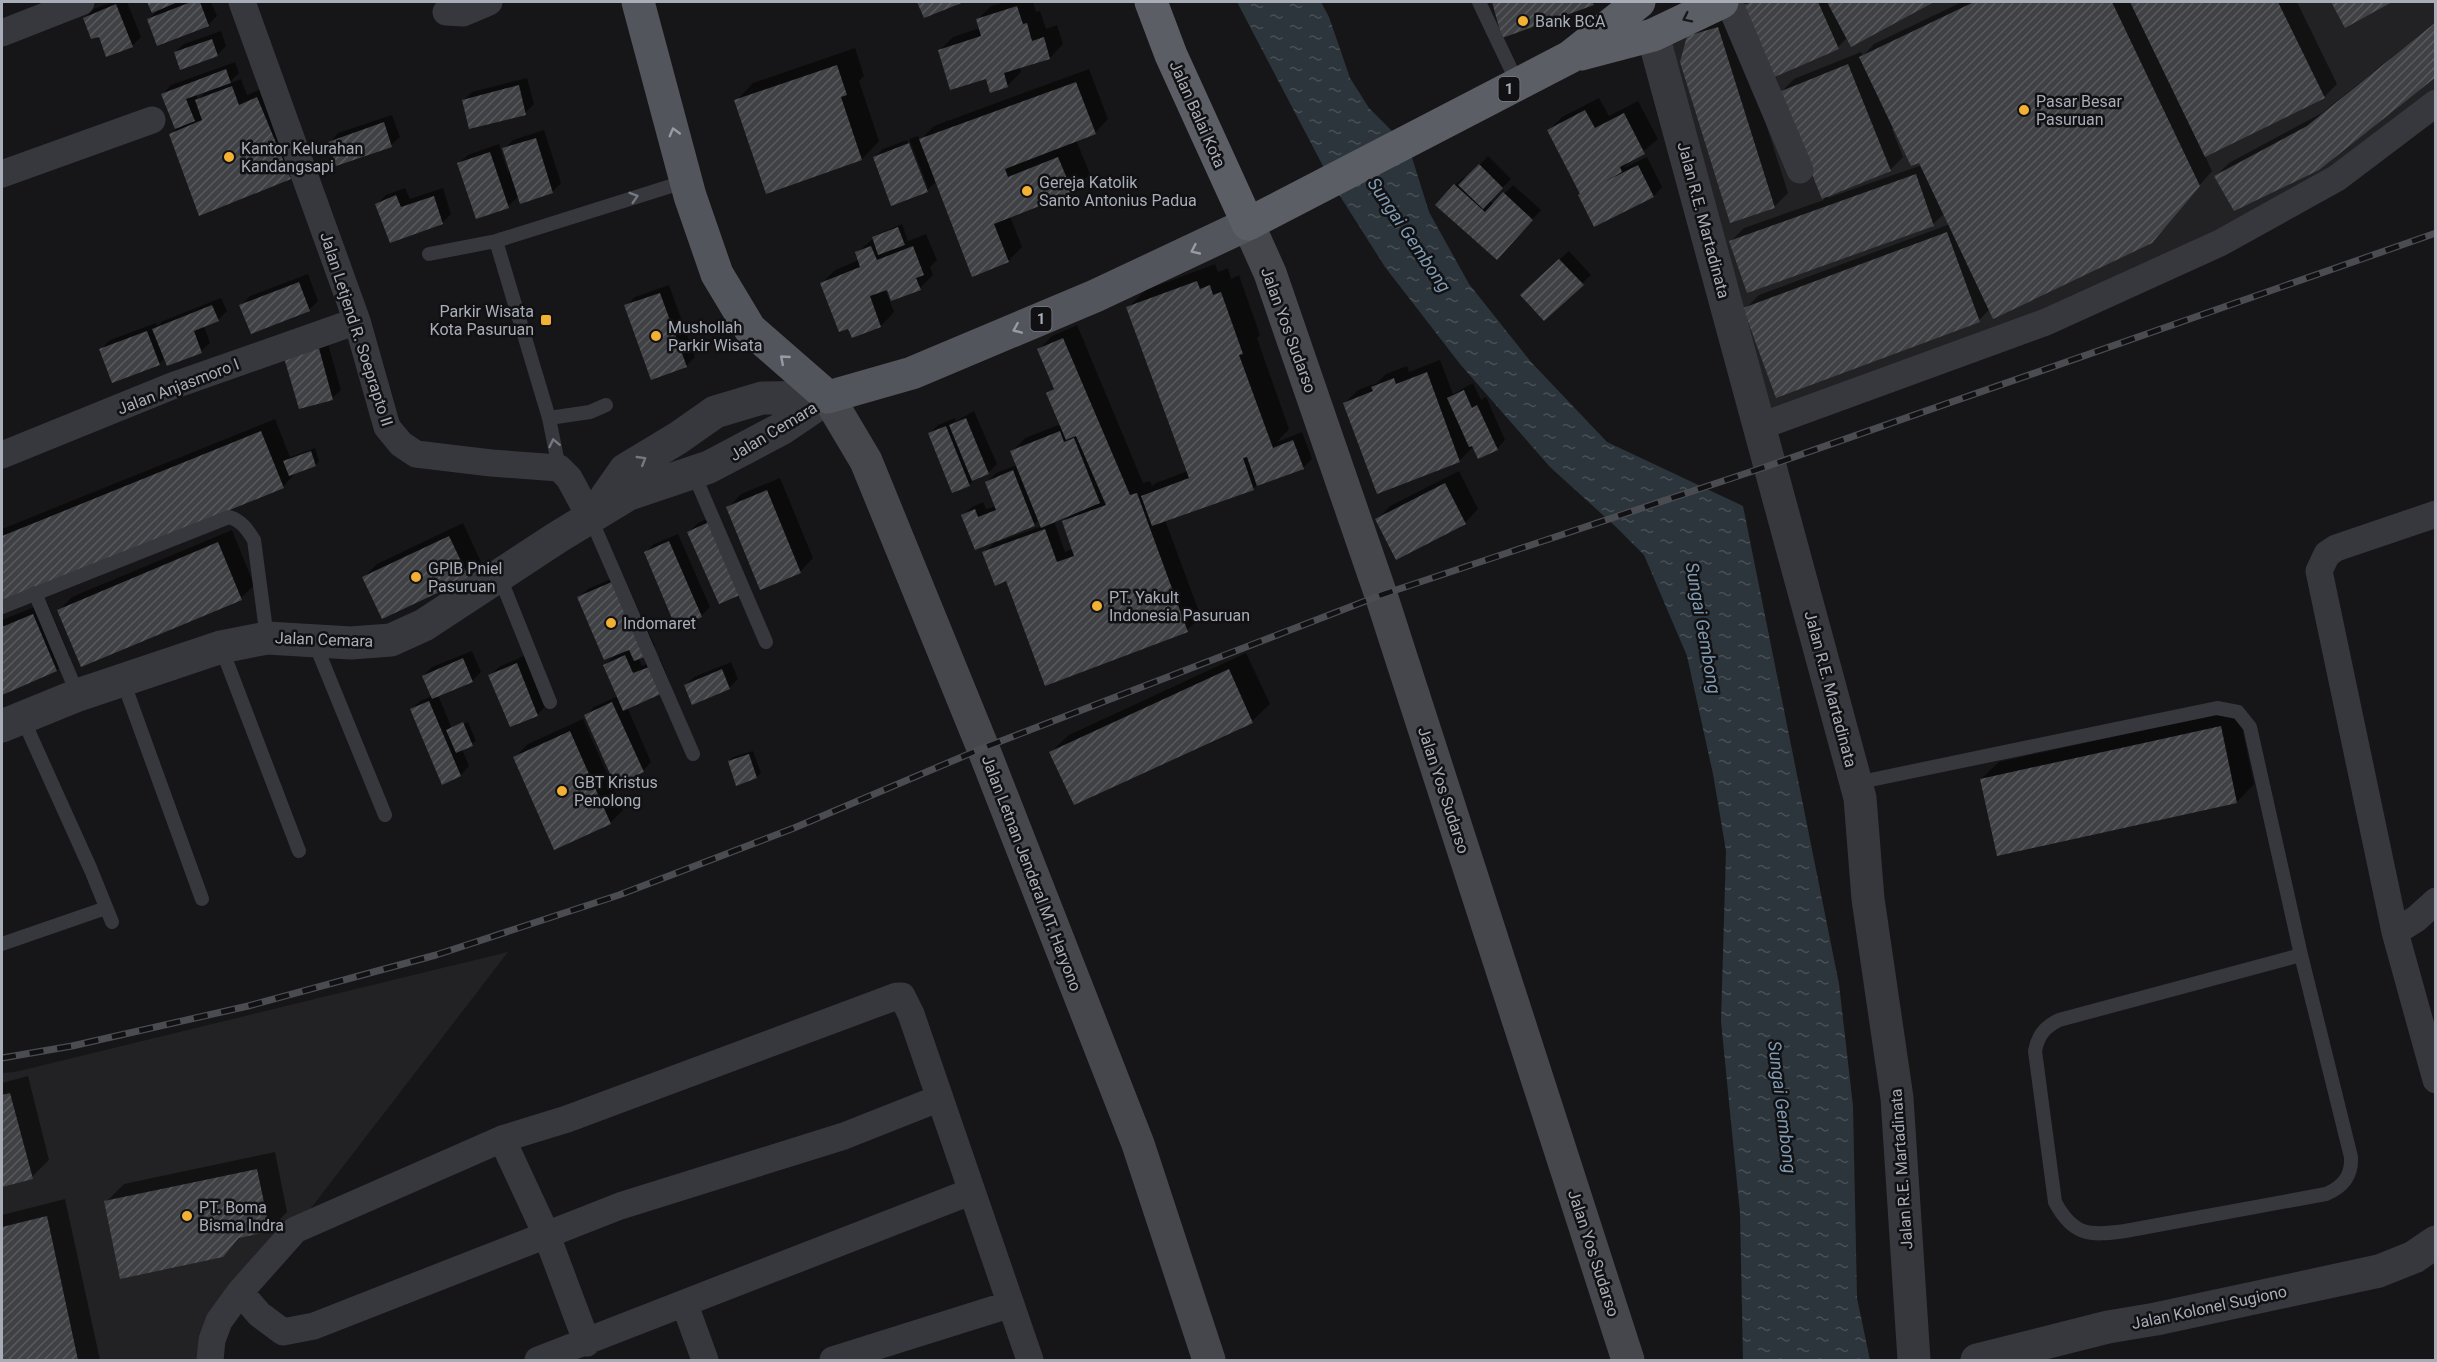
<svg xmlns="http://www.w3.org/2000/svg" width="2437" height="1362" font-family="Roboto,sans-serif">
<defs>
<pattern id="water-ripples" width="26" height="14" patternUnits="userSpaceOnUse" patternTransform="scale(1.5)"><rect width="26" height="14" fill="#2c353c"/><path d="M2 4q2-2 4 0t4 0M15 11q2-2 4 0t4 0" fill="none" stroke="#485056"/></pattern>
<pattern id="building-hatch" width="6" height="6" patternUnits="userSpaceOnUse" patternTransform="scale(1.5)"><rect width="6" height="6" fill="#404145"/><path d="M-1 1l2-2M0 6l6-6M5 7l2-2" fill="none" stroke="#595a5e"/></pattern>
</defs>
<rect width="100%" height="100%" fill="#161618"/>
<path fill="#222225" d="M1727,2h708v97l-212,143 -457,180 -113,-387z
M508,952l-223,290 -45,50 -30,68h-208v-287l13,-1z"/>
<path fill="url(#water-ripples)" d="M1237,2h84l8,15 21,61 19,30 40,40 20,64 40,72 62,78 76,80 136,64 96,478 14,122 4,192 13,62h-127l-3,-147 -19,-192 5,-170 -13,-77 -26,-118 -43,-101 -29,-29 -65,-59 -90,-103 -75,-97 -52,-82z"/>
<path fill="#0007" fill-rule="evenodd" d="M112,2h15l14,35 -9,9 -47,-28 9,-9z
M148,2h63l6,14 -9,9 -60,-5 11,-11 -6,2z
M919,2h41l-35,14z
M1006,2h27l3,10 4,-1 6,18 11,-4 6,19 -13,14 -31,9 2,5 -14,14 -20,-9 -47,-27 13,-13 27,-9 -3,-8 14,-14z
M1494,2h101l-92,34z
M1748,2h183l-79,43 -4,-8 -10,10 -95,-41z
M1962,2h335l40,82 -13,13 -119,59 7,15 -61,71 -161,67 -11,11 -234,-11 14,-14 191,-71 -5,-11 -12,11 -202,17 13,-13 80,-28 -43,-108 13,-13 67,-27 2,4 11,-12zM1895,128l27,37 -94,33 -1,-2 63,-26 13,-13 -11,-28z
M2332,2h57l-44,24z
M1731,14l57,179 -14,14 -86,-170 14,-13z
M2436,22v53l-220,101 13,-13 93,-50z
M221,31l5,15 -9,9 -42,-3 9,-8z
M855,48l9,28 -5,5 20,60 -17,18 -126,-58 17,-18z
M235,62l4,11 -11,11 13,-5 6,16 24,-10 32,80 -13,13 -119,-44 6,-6 -14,-34 8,-9zM208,89l-10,11 -2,-6z
M1089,69l19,50 -13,14 -19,7 14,34 -18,17 -62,25 12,31 -13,13 -36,15 -36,-94 -10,9 -53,-32 9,-9 24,-9 18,48h3l-19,-49 9,-3 2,4 14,-14z
M527,78l7,26 -9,9 -61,-13 8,-8z
M1599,98l10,18 29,-15 20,38 -36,30 25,-12 15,30 -8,9 -59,29 -13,-31 -34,-63 14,-14z
M392,115l8,22 -9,8 -61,-3 8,-9z
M544,130l17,53 -9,9 -33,4 -11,10 -49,-43 9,-8 31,-11 9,28 3,-1 -7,-22 9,-9z
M1488,156l23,23 -21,22 4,3 19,-19 28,25 -36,40 -50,-65 9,-8 2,2z
M405,188l5,11 33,-11 8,26 -9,9 -65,-19 9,-9z
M902,224l6,17 18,-7 11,26 -7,7 3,8 -13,13 -35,1 9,23 -13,14 -28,10 -31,-53 13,-13 24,-10 -2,-7 21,-19z
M1569,251l22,24 -47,44 -14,-33z
M1215,264l3,8 10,-4 3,11 8,-4 21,60 -3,3 32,91 -12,13 25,-10 10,27 -9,9 -45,16 -5,5 -88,31 36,97 -14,13 -180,-51 -23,-26 13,-13 1,2 44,-16 -3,-6 -5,5 -71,-10 9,-8 11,-5 3,7 10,-3 -9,-24 9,-9 21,-8 -5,-13 13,-14 36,-14 -13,-31 7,-6 -16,-38 13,-13 25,-11 66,158 7,-2 2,5 4,-3 32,-12 -60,-164 18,-17zM1072,513l-9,9 10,27 -8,3 -11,-31z
M308,274l10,27 -9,9 -68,-5 9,-9z
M669,285l26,72 -9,9 -60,-60 9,-9z
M221,298l6,13 -9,9 -14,6 6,17 -9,8 -34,13 -2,-6 -6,6 -58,-15 9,-9 46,-17 1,3 6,-5z
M325,333l16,57 -9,8 -48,-47z
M1440,360l13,34 20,-11 8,17 5,-3 19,43 -8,9 -23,-3 -15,15 -114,-58 13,-13 19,-7 9,-9 21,-8 2,6z
M974,411l23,53 -9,9 -12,5 -7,7 -40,-51 9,-9 17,-7 1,3z
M275,419l15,38 25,-9 4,13 -3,4 -20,7 -13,15 -281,113v-71z
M1459,471l19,38 -13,14 -88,-3 13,-14z
M780,478l33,80 -13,14 -72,-64 13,-14z
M718,514l1,88 -30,-70 9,-9z
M463,523l19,41 -14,13h-104l13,-13z
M232,530l22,55 -13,13 -182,12 13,-13z
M678,534l32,73 -9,9 -55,-64 8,-8z
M622,574l33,72 -9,8 -8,4 4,8 18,-8 10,25 -8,9 -35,15 24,55 -8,9 -57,-55 8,-9 24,-11 -13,-30 12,-13 -38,-56 9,-8z
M47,602l23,55 -13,13 -55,23v-73z
M472,651l9,21 -9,9 -34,14 14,34 16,-7 8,19 -14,8 7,17 -8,9 -18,8 -32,-73 9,-9 12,-5 -9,-20 9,-9z
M1246,653l24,51 -18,17 -201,31 18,-17z
M526,655l20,51 -9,9 -26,10 -21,-50 9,-8z
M731,662l7,17 -9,9 -44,-2 9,-9z
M2238,709l16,75 -17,18 -256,-23 18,-17z
M583,719l40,91 -13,13 -95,-66 13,-13z
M753,751l8,22 -4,4 -28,-16 4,-4z
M28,1076l21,84 -17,17 -30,8v-102z
M275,1152l12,60 -18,18 -27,6 -19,20 -117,-54 18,-18z
M65,1199l35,161h-98v-145z"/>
<path fill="url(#building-hatch)" d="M147,2h31l-26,11z
M191,2h9l9,24 -52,20 -10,-27z
M917,2h47l-40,16z
M1492,2h100l2,3 -92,33z
M1752,2h66l21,47 -67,29 -31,-72z
M1827,2h107l-83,45z
M1974,2h138l88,184 -48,57 -159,76 -74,-156 -8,3 -52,-109z
M2130,2h148l47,96 -120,59z
M2331,2h61l-47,26z
M116,4l17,43 -27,10 -7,-20 -8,2 -8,-21z
M1017,6l6,18 4,-1 5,18 12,-4 6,22 -46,14 4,14 -18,6 -4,-14 -36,11 -12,-40 43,-14 -5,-17z
M2436,22v55l-117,93 -85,41 -20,-35 93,-50z
M1718,27l57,181 -45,15 -50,-161 7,-26z
M212,39l6,17 -38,14 -6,-18z
M1848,64l43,107 -69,28 -43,-107z
M837,65l10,30 -6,2 21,63 -96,34 -32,-94z
M226,69l5,14 -45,16 9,22 -20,8 -14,-35z
M1076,82l20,52 -91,35 3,8 50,-20 15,36 -79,31 15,38 -37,15 -53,-138z
M519,85l7,30 -57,14 -7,-29z
M232,86l7,19 18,-8 34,82 -92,37 -30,-82 33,-14 -7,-20z
M1585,110l10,18 29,-15 21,41 -25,13 2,5 -18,10 34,-17 16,32 -60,30 -16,-32 2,-1 -33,-64z
M384,122l8,25 -56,19 -8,-24z
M536,138l17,55 -33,11 -18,-56z
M909,143l19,49 -37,14 -18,-49z
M490,152l19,56 -33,11 -19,-56z
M1479,164l24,24 -20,21 -25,-24z
M1916,174l18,52 -187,67 -18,-52z
M1454,184l31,28 18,-20 30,28 -36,40 -62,-55z
M396,195l5,12 33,-11 9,28 -53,19 -15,-39z
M898,227l7,18 -27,10 -6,-18z
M1947,232l33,90 -204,76 -33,-90z
M871,246l6,14 36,-14 11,29 -8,3 5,12 -30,11 -4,-11 -17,6 11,31 -29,11 -4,-9 -9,3 -19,-49 40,-16 -5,-15z
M1559,259l25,26 -40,36 -24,-26z
M1197,281l3,8 10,-4 3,10 8,-3 22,62 -4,1 34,93 20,-8 11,29 -47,17 -10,-29 -4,1 11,32 -102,36 -11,-30 48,-18 -63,-171z
M299,282l11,29 -59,23 -12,-29z
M660,293l27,74 -36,13 -27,-75z
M212,305l7,16 -25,10 8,22 -35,13 -15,-37z
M147,331l13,34 -48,18 -13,-34z
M1063,338l67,157 7,-2 51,139 -143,54 -39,-105 -11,5 -13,-34 63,-23 12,33 17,-6 -12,-35 44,-16 -30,-69 -10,4 -20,-47 8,-4 -17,-40z
M317,341l16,59 -34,9 -17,-58z
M1427,372l33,90 -83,32 -34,-91 30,-12 -2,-4 23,-9 2,6z
M1464,390l8,18 5,-3 21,45 -20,9 -6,-13 -3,1 -22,-49z
M966,418l23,56 -17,7 -23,-56z
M946,426l24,60 -18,7 -24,-60z
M261,431l23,57 -282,114v-66z
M1060,431l4,11 10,-4 26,65 -59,25 -31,-77z
M311,451l5,15 -27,10 -6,-15z
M1013,470l22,56 -60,24 -14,-35 14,-6 3,8 18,-7 -11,-28z
M1445,483l21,41 -70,36 -21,-41z
M767,490l34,83 -41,17 -34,-83z
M709,522l31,73 -21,9 -32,-72z
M449,536l20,42 -87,41 -20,-42z
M669,541l33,76 -26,11 -32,-76z
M218,542l24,58 -161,67 -24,-57z
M614,581l33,75 -13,5 -5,-11 -25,10 -27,-63z
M33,614l24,57 -55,24v-68z
M625,655l8,18 19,-7 11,27 -40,18 -20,-46z
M463,658l10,24 -41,17 -10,-23z
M517,663l21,53 -28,11 -22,-52z
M722,669l8,20 -38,16 -8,-20z
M1229,669l24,54 -179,82 -25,-53z
M429,701l32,75 -19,9 -32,-76z
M612,702l32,70 -29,13 -31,-70z
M463,722l10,24 -17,7 -10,-23z
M2221,726l16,77 -240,53 -17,-77z
M570,731l41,93 -57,26 -41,-93z
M749,754l8,24 -21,8 -8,-25z
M10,1093l23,86 -31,8v-92z
M257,1169l13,62 -31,7 -16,19 -103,22 -16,-78z
M47,1216l31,144h-76v-133z"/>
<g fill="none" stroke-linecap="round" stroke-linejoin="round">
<path stroke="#37383d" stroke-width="14" d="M1479,2l39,82
M496,241l53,177 41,-6 16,-7
M429,254l67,-13 191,-60
M549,418l10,50
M693,472l73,170
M591,519l102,235
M499,575l51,127
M35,593l43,102
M2,607l227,-90c13,4 18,12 25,23l13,98
M314,641l71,174
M221,647l78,204
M123,681l79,218
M22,717l69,153 21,52
M1856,783l361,-75 21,4 12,15 51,228 50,202c1,19 -8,30 -25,37l-201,37c-35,5 -52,5 -70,-29l-20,-151c3,-16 10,-24 24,-31l242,-65
M2,944l104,-36"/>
<path stroke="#37383d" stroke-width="27" d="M242,2l115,319 30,106 14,17 15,10 75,9 68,5 10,10 22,41
M1729,2l71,168
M446,12l17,1 26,-11
M2,33l79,-31
M2,174l150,-54
M1761,426l285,-104 174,-79 117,-65 99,-75
M2,455l170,-69 185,-65
M2436,901l-20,18 -21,13 41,148
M2395,932l-76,-361 8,-17 9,-6 100,-34
M502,1139l45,97 40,107
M240,1292l19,22 24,18 31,-6 306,-120 224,-70 96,-38
M685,1305l20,55
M210,1360l2,-20 7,-19 21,-29 55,-62 207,-91 65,-20 330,-123h5l9,18 119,346
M538,1360l432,-168
M833,1360l178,-56"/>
<path stroke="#37383d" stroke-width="33" d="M1653,35l207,763 8,101 29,199 17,262
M599,507l26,-37 53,-32 37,-26 47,-14 66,-1
M2,726l76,-31 143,-48 46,-9 84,5 40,-3 33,-15 134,-88 71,-43 80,-27 72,-38 47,-32
M1977,1360l131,-33 48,-8 223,-48 35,-14 22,-15"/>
<path stroke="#45474d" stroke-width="33" d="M1248,224l22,49 111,322 247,765
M828,397l38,64 117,287 155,396 71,216"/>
<path stroke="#53555c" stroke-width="33" d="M638,2l52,194 27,78 33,55 78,68 84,-24 183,-77 153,-72"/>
<path stroke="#5b5e65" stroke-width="33" d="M1151,2l20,53 77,169 322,-167 69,-55
M1581,54l72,-19 69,-33"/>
<defs>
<path id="rail" d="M2,1058l70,-12 176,-40 188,-51 183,-60 175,-67 189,-80 398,-153 390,-130 665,-232"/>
</defs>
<use href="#rail" stroke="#4a4c52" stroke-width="7"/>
<use href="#rail" stroke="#111113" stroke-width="4.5" stroke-dasharray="14" stroke-linecap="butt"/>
</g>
<defs><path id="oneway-chevron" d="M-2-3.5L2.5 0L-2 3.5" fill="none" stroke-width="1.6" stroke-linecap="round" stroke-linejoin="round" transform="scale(1.5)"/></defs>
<use stroke="#18191b" href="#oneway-chevron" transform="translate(1687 18) rotate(154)"/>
<g stroke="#979ba6">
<use href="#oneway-chevron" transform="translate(674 132) rotate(-105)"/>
<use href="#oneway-chevron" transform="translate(1195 250) rotate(155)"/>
<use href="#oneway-chevron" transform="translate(1017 329) rotate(157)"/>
<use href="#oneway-chevron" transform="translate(784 359) rotate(-139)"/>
</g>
<g stroke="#757881">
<use href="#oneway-chevron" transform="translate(634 197) rotate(-17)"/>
<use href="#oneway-chevron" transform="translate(554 443) rotate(-102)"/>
<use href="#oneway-chevron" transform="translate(642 460) rotate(-31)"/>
</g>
<g fill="#f2b134" stroke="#111113" stroke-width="2">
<circle cx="1523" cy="21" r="6"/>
<circle cx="2024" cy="110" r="6"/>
<circle cx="229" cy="157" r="6"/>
<circle cx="1027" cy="191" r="6"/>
<rect x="540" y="314" width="12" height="12" rx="3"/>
<circle cx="656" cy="336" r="6"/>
<circle cx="416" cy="577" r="6"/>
<circle cx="1097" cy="606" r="6"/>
<circle cx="611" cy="623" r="6"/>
<circle cx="562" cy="791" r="6"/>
<circle cx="187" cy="1216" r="6"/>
</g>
<g text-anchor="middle" stroke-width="5" stroke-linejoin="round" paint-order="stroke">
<g fill="#111113" stroke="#7b7e86" stroke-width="1.5">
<rect x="1498.5" y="77" width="21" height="24" rx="4.5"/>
<rect x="1030.5" y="307" width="21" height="24" rx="4.5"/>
</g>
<g font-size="15" font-weight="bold" fill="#a8adb8">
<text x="1509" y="94">1</text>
<text x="1041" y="324">1</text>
</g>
<g font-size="16" fill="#a8adb8" stroke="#111113" text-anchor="start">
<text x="1535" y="27">Bank BCA</text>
<text x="2036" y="107">Pasar Besar<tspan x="2036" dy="18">Pasuruan</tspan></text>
<text x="241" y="154">Kantor Kelurahan<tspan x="241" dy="18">Kandangsapi</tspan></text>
<text x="1039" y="188">Gereja Katolik<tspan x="1039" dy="18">Santo Antonius Padua</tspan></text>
<text x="534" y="317" text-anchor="end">Parkir Wisata<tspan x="534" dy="18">Kota Pasuruan</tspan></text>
<text x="668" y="333">Mushollah<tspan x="668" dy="18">Parkir Wisata</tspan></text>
<text x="428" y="574">GPIB Pniel<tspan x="428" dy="18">Pasuruan</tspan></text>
<text x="1109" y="603">PT. Yakult<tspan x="1109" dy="18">Indonesia Pasuruan</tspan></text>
<text x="623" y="629">Indomaret</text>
<text x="574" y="788">GBT Kristus<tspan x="574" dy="18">Penolong</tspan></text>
<text x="199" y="1213">PT. Boma<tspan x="199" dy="18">Bisma Indra</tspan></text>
</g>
<g font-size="16" fill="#a8adb8" stroke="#111113">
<text transform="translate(1198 114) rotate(66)" y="6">Jalan Balai Kota</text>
<text transform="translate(1704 220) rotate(75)" y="6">Jalan R.E. Martadinata</text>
<text transform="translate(357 329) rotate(72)" y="6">Jalan Letjend R. Soeprapto II</text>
<text transform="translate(1289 330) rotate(70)" y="6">Jalan Yos Sudarso</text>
<text transform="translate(178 386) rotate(-21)" y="6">Jalan Anjasmoro I</text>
<text transform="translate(773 431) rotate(-31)" y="6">Jalan Cemara</text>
<text transform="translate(324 639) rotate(2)" y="6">Jalan Cemara</text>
<text transform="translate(1831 689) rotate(75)" y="6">Jalan R.E. Martadinata</text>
<text transform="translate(1444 790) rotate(72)" y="6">Jalan Yos Sudarso</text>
<text transform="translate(1032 873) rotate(69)" y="6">Jalan Letnan Jenderal MT. Haryono</text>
<text transform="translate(1901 1169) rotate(-94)" y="6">Jalan R.E. Martadinata</text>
<text transform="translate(1594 1253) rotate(72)" y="6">Jalan Yos Sudarso</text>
<text transform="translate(2209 1307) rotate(-12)" y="6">Jalan Kolonel Sugiono</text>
</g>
<g font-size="18" font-style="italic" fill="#7f9bb3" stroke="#111113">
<text transform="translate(1409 235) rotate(56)" y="6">Sungai Gembong</text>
<text transform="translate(1703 628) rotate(80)" y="6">Sungai Gembong</text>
<text transform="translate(1782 1107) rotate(83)" y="6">Sungai Gembong</text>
</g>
</g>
<rect width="2437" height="1362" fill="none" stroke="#a8adb8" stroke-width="6"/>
</svg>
